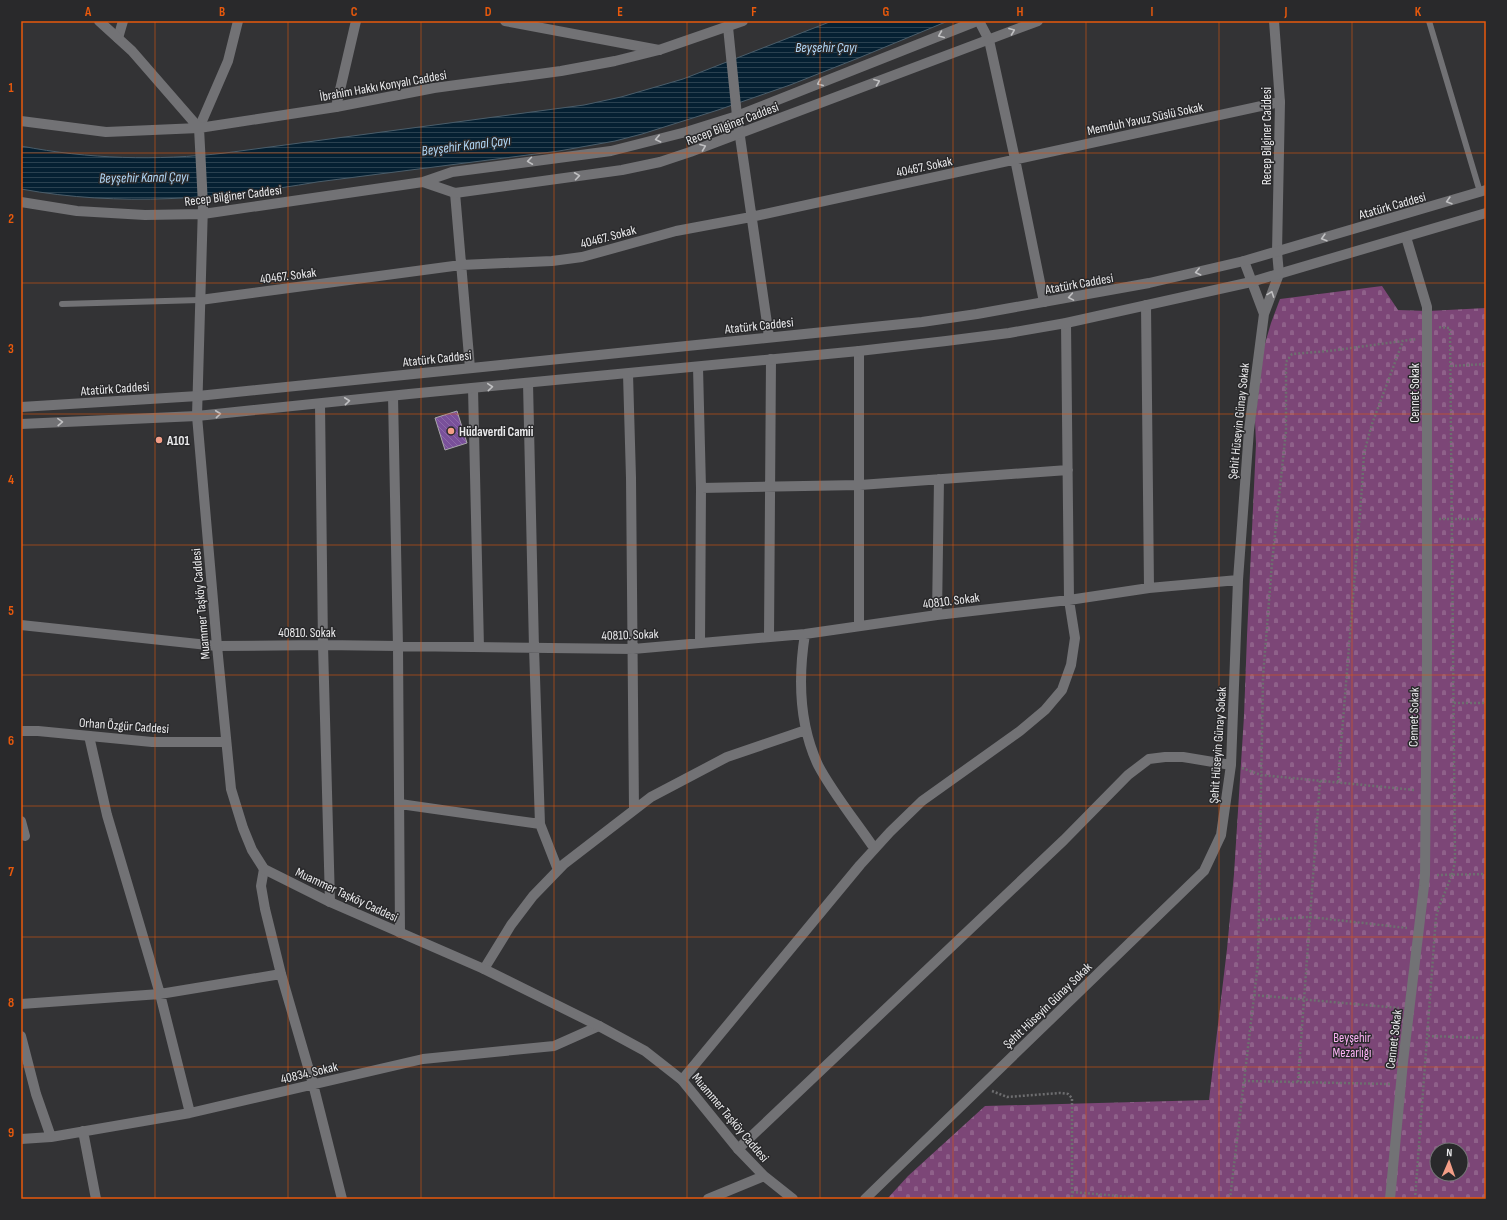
<svg xmlns="http://www.w3.org/2000/svg" width="1507" height="1220" font-family="'Sofia Sans Condensed',sans-serif">
<defs>
<pattern id="cemetery-stones" width="16" height="16" patternUnits="userSpaceOnUse"><rect width="16" height="16" fill="#7c4677"/><path d="M2 7V4a2 2 0 0 1 4 0v3zM10 15v-3a2 2 0 0 1 4 0v3z" fill="#8f618a"/></pattern>
<pattern id="water-rules" width="6" height="5" patternUnits="userSpaceOnUse"><rect width="6" height="5" fill="#052032"/><path d="M0 2.5h6" fill="none" stroke="#2a4150"/></pattern>
<pattern id="building-back-hatch" width="6" height="6" patternUnits="userSpaceOnUse"><rect width="6" height="6" fill="#79509a"/><path d="M-1 5l2 2M0 0l6 6M5-1l2 2" fill="none" stroke="#8c69a8"/></pattern>
</defs>
<rect width="100%" height="100%" fill="#333335"/>
<path fill="url(#cemetery-stones)" fill-rule="evenodd" d="M1382,286l16,24 30,1 58,-3v891h-599l21,-23 77,-70 224,-6 18,-151 7,-75 10,-158 3,-80 9,-192 -1,-24 9,-73 7,-24 9,-24zM1437,1150h24v24h-24z"/>
<path fill="url(#water-rules)" stroke="#4a5d6a" d="M832,21h116l-87,36 -71,28 -72,25 -76,24 -27,7 -56,10 -242,31c-98,17 -198,25 -296,7v-43c68,13 135,15 204,7l359,-48 37,-8 62,-18z"/>
<path fill="url(#building-back-hatch)" stroke="#a8a6a9" d="M457,411l10,32 -22,7 -10,-32z"/>
<g fill="none" stroke-linecap="round" stroke-linejoin="round">
<path stroke="#6e6e70" stroke-width="2.5" stroke-dasharray="2 2" stroke-linecap="butt" d="M1451,366l35,-2
M1439,519h47
M1454,703h32
M1242,768l19,7 154,15
M1338,782l24,-295 2,-34 8,-29 31,-83
M1437,875l49,-1
M1258,920l52,-3 97,11
M1254,995l145,13
M1428,1036l58,2
M1244,1081l146,3
M1298,1082l22,-301
M992,1091l15,6 53,-4 8,1 4,4v101
M1072,1192l81,7
M1230,1199l28,-236 5,-286 9,-114 14,-132v-69l6,-8 37,-3 88,-12
M1415,1199l21,-282c5,-20 16,-36 19,-56l-5,-533 -13,-1"/>
<path stroke="#727275" stroke-width="6" d="M1429,21l51,171
M62,304l138,-4"/>
<path stroke="#727275" stroke-width="10" d="M505,21l154,29
M729,21l-1,6 9,89 32,221
M979,21l10,19 26,119 29,143
M118,38l5,-17
M336,107l20,-86
M199,128l29,-67 10,-40
M455,193l15,175
M1244,261l20,53
M200,300l261,-35 91,-4 30,-4 94,-26 75,-14 529,-115
M1146,305l3,283
M859,351v275
M698,367l3,121 -1,155
M628,374l3,104 3,332
M528,383l6,265 6,176 18,46
M473,388l6,259
M393,396l5,251 2,286
M320,404l3,241 7,257
M701,488l159,-3 208,-15
M937,615l2,-136
M21,625l196,21 106,-1 310,4 172,-15 132,-19 132,-15 80,-12 89,-8
M805,634c-7,44 -6,90 13,131 14,27 39,58 56,83
M769,637l2,-278
M89,736l18,79 53,179 30,119
M400,804l140,20
M21,821l4,15
M264,869l-3,17 4,23 16,65 32,110 29,115
M484,969l27,-44 22,-29 31,-32 87,-67 76,-40 79,-27
M21,1004l139,-10 121,-20
M21,1036l15,58 15,43
M682,1080l178,-215 30,-33 32,-31 98,-70 25,-21 17,-20 9,-25 4,-27 -6,-38 -3,-277
M83,1131l13,68
M21,1139l30,-2 139,-24 233,-54 131,-13 45,-20
M738,1149l326,-309 64,-65 21,-16 16,-2h18l48,8
M865,1199l339,-328 17,-36 10,-70 7,-185 11,-150 15,-116 15,-40 -2,-22
M1390,1199l13,-137 21,-176 1,-11 2,-216v-352l-21,-70"/>
<path stroke="#727275" stroke-width="10" d="M99,21l33,30 67,77 4,77 -6,211 20,230 14,143 12,39 9,22 12,19 66,33 154,67 115,57 46,25 37,29 56,69 26,27 29,23
M977,21l-240,95 -51,16 -75,19 -159,21 -29,10 32,11 167,-23 38,-8 30,-10 348,-131
M1274,21l6,81 -3,150
M21,121l85,11 93,-4 137,-21 98,-19 127,-17 54,-10 44,-11 84,-29
M21,202l56,9 68,4 58,-1 220,-32
M21,731h17l114,11h74
M708,1199l56,-23"/>
<path stroke="#727275" stroke-width="10" d="M21,407l177,-11 724,-74 55,-8 172,-31 95,-22 242,-71
M21,424l176,-8 212,-22 450,-43 87,-10 63,-8 57,-10 185,-41 235,-69"/>
</g>
<defs><path id="oneway-chevron" d="M-2-3.5L2.5 0L-2 3.5" fill="none" stroke-width="1.6" stroke-linecap="round" stroke-linejoin="round"/></defs>
<g stroke="#c0c0c2">
<use href="#oneway-chevron" transform="translate(1012 31) rotate(-21)"/>
<use href="#oneway-chevron" transform="translate(941 35) rotate(158)"/>
<use href="#oneway-chevron" transform="translate(877 82) rotate(-21)"/>
<use href="#oneway-chevron" transform="translate(820 83) rotate(158)"/>
<use href="#oneway-chevron" transform="translate(658 139) rotate(167)"/>
<use href="#oneway-chevron" transform="translate(703 147) rotate(-21)"/>
<use href="#oneway-chevron" transform="translate(530 161) rotate(172)"/>
<use href="#oneway-chevron" transform="translate(577 176) rotate(-8)"/>
<use href="#oneway-chevron" transform="translate(1449 201) rotate(164)"/>
<use href="#oneway-chevron" transform="translate(1324 238) rotate(164)"/>
<use href="#oneway-chevron" transform="translate(1198 272) rotate(167)"/>
<use href="#oneway-chevron" transform="translate(1271 294) rotate(-70)"/>
<use href="#oneway-chevron" transform="translate(1071 297) rotate(170)"/>
<use href="#oneway-chevron" transform="translate(490 387) rotate(-5)"/>
<use href="#oneway-chevron" transform="translate(347 401) rotate(-6)"/>
<use href="#oneway-chevron" transform="translate(218 414) rotate(-6)"/>
<use href="#oneway-chevron" transform="translate(60 422) rotate(-2)"/>
</g>
<path fill="none" stroke="#e8590c" stroke-width="1" stroke-opacity="0.55" d="M155,21v1178M288,21v1178M421,21v1178M554,21v1178M687,21v1178M820,21v1178M953,21v1178M1086,21v1178M1219,21v1178M1352,21v1178M21,153h1465M21,283h1465M21,414h1465M21,545h1465M21,675h1465M21,806h1465M21,937h1465M21,1067h1465"/>
<g fill="#f49e87" stroke="#29292b" stroke-width="1.5">
<circle cx="451" cy="431" r="4"/>
<circle cx="159" cy="440" r="4"/>
</g>
<g text-anchor="middle" stroke-width="3" stroke-linejoin="round" paint-order="stroke">
<g font-size="13" fill="#eaeaec" stroke="#29292b">
<text transform="translate(383 85) rotate(-10)" y="5">İbrahim Hakkı Konyalı Caddesi</text>
<text transform="translate(1145 118) rotate(-12)" y="5">Memduh Yavuz Süslü Sokak</text>
<text transform="translate(732 123) rotate(-21)" y="5">Recep Bilginer Caddesi</text>
<text transform="translate(1266 136) rotate(-90)" y="5">Recep Bilginer Caddesi</text>
<text transform="translate(924 166) rotate(-12)" y="5">40467. Sokak</text>
<text transform="translate(233 195) rotate(-7)" y="5">Recep Bilginer Caddesi</text>
<text transform="translate(1392 205) rotate(-16)" y="5">Atatürk Caddesi</text>
<text transform="translate(608 236) rotate(-15)" y="5">40467. Sokak</text>
<text transform="translate(288 275) rotate(-7)" y="5">40467. Sokak</text>
<text transform="translate(1079 283) rotate(-10)" y="5">Atatürk Caddesi</text>
<text transform="translate(759 325) rotate(-6)" y="5">Atatürk Caddesi</text>
<text transform="translate(437 358) rotate(-6)" y="5">Atatürk Caddesi</text>
<text transform="translate(115 388) rotate(-4)" y="5">Atatürk Caddesi</text>
<text transform="translate(1414 393) rotate(-90)" y="5">Cennet Sokak</text>
<text transform="translate(1238 421) rotate(-84)" y="5">Şehit Hüseyin Günay Sokak</text>
<text transform="translate(951 600) rotate(-7)" y="5">40810. Sokak</text>
<text transform="translate(200 604) rotate(-95)" y="5">Muammer Taşköy Caddesi</text>
<text x="307" y="637">40810. Sokak</text>
<text transform="translate(630 634) rotate(-2)" y="5">40810. Sokak</text>
<text transform="translate(1413 717) rotate(-89)" y="5">Cennet Sokak</text>
<text transform="translate(124 725) rotate(4)" y="5">Orhan Özgür Caddesi</text>
<text transform="translate(1217 745) rotate(-86)" y="5">Şehit Hüseyin Günay Sokak</text>
<text transform="translate(347 894) rotate(25)" y="5">Muammer Taşköy Caddesi</text>
<text transform="translate(1047 1005) rotate(-44)" y="5">Şehit Hüseyin Günay Sokak</text>
<text transform="translate(1393 1039) rotate(-83)" y="5">Cennet Sokak</text>
<text transform="translate(309 1072) rotate(-13)" y="5">40834. Sokak</text>
<text transform="translate(731 1117) rotate(50)" y="5">Muammer Taşköy Caddesi</text>
</g>
<g font-size="13" font-weight="bold" fill="#eaeaec" stroke="#29292b" text-anchor="start">
<text x="459" y="436">Hüdaverdi Camii</text>
<text x="167" y="445">A101</text>
</g>
<g font-size="13" fill="#feb4f7" stroke="#29292b">
<text x="1352" y="1042">Beyşehir<tspan x="1352" dy="15">Mezarlığı</tspan></text>
</g>
<g font-size="14" font-style="italic" fill="#b2d9f9" stroke="#29292b">
<text x="826" y="52">Beyşehir Çayı</text>
<text transform="translate(466 145) rotate(-7)" y="5">Beyşehir Kanal Çayı</text>
<text transform="translate(144 177) rotate(-1)" y="5">Beyşehir Kanal Çayı</text>
</g>
</g>
<rect width="1507" height="1220" fill="none" stroke="#29292b" stroke-width="44"/>
<g transform="translate(1449 1162) rotate(2)"><circle r="19" fill="#29292b" stroke="#767678"/>
<path d="M0-3L7 15L0 10L-7 15Z" fill="#f49e87"/>
<text y="-6" font-size="11" font-weight="bold" text-anchor="middle" fill="#eaeaec">N</text>
</g>
<rect x="22" y="22" width="1463" height="1176" fill="none" stroke="#e8590c" stroke-width="1.5"/>
<g font-size="13" text-anchor="middle" font-weight="bold" fill="#e8590c">
<text x="88" y="16">A</text>
<text x="222" y="16">B</text>
<text x="354" y="16">C</text>
<text x="488" y="16">D</text>
<text x="620" y="16">E</text>
<text x="754" y="16">F</text>
<text x="886" y="16">G</text>
<text x="1020" y="16">H</text>
<text x="1152" y="16">I</text>
<text x="1286" y="16">J</text>
<text x="1418" y="16">K</text>
<text x="11" y="92">1</text>
<text x="11" y="223">2</text>
<text x="11" y="353">3</text>
<text x="11" y="484">4</text>
<text x="11" y="615">5</text>
<text x="11" y="745">6</text>
<text x="11" y="876">7</text>
<text x="11" y="1007">8</text>
<text x="11" y="1137">9</text>
</g>
</svg>
